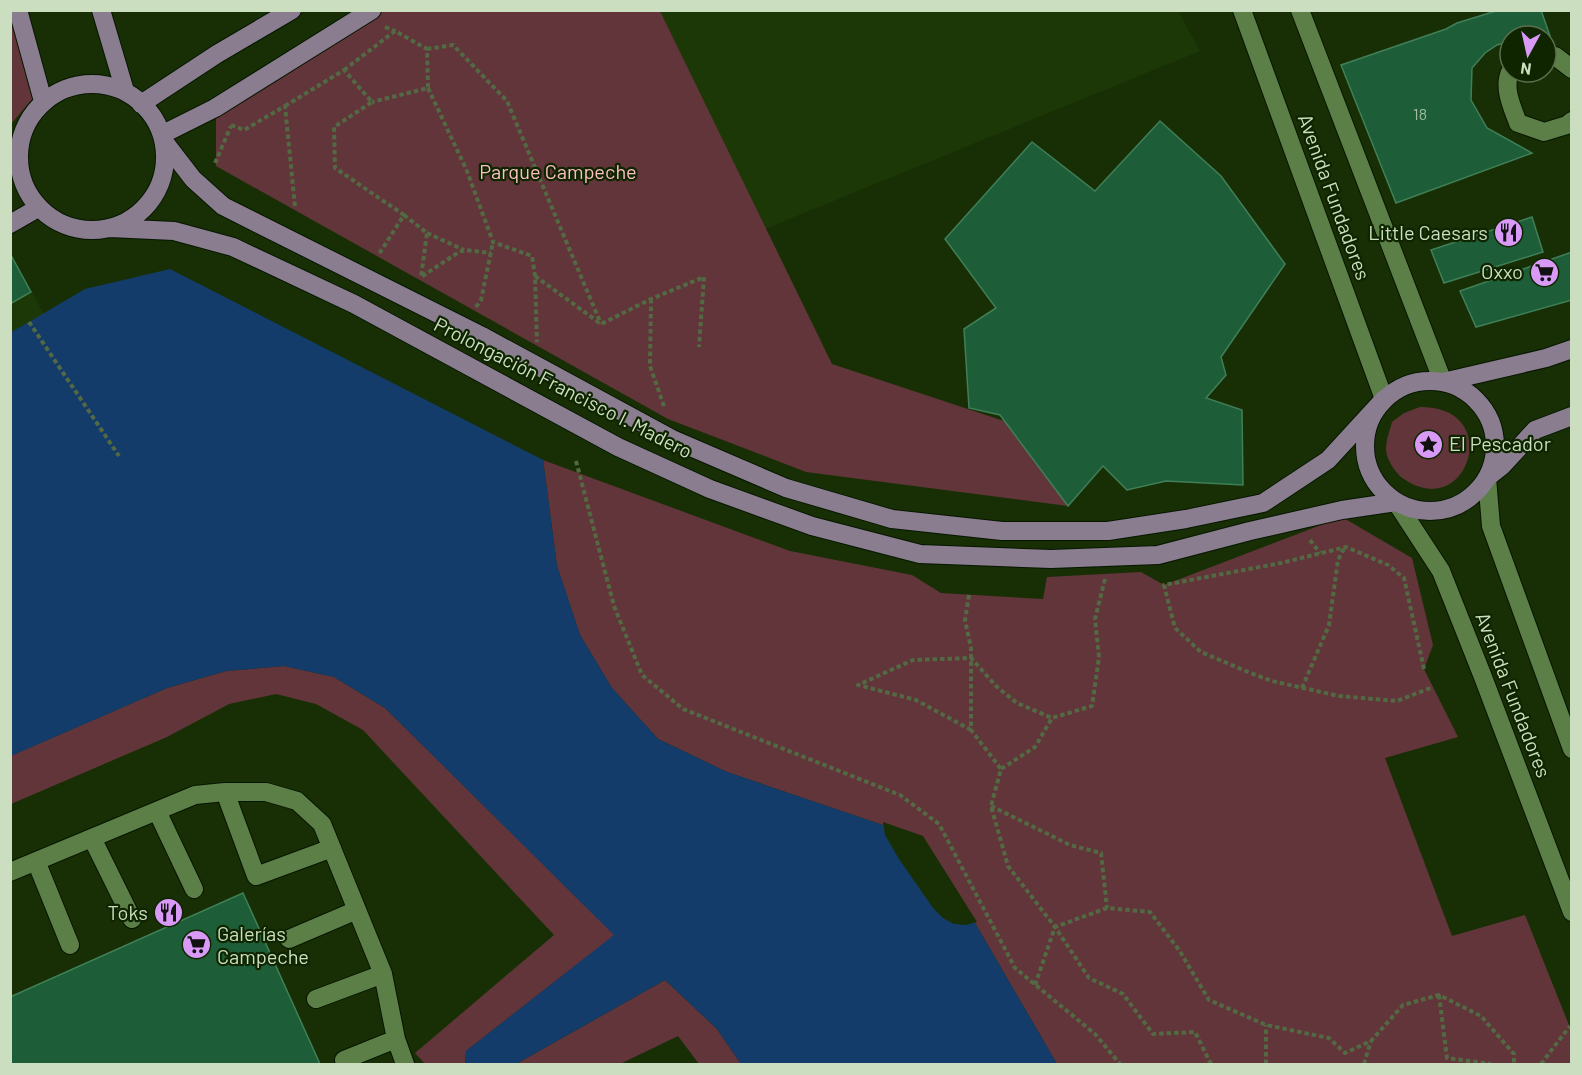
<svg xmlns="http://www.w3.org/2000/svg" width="1582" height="1075" font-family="Barlow,sans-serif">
<rect width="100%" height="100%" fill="#182f05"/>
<path fill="#1d3807" d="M660,11h518l22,40 -435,178z
M12,257l32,57 -33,19 -1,-75z"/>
<path fill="#613539" d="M382,11h278l172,353 172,57 64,85 -262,-34 -138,-53 -452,-253v-56z
M10,15l24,82 -23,27h-1z
M1420,407c85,-1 48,116 -16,72 -8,-5 -18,-20 -18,-30 0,-9 4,-19 6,-27l12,-9z
M543,460l247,91 122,24 29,18 102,6 4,-22 94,-5 23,13 178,-68 70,41 21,87 -9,24 34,68 -73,21 67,178 73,-21 46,115v34h-514l-82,-141 -54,-85 -194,-66 -69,-33 -46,-51 -32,-53 -23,-69z
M284,666l50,11 51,31 230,227 -149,116 -1,13h-40l-10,-11 139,-118 -191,-205 -47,-26 -40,-10 -47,10 -62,33 -156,67 -1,-48 157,-68 59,-17z
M665,980l52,49 24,35h-42l-21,-28 -58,28h-104z"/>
<path fill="#133c6a" d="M170,269l373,191 14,106 23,69 32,53 46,51 69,33 194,66 54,85 82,141h-316l-24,-35 -52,-49 -149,84h-51l1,-13 148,-116 -229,-227 -51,-31 -50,-11 -58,5 -59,17 -156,68 -1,-423 75,-44z"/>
<path fill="#182f05" d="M883,822l40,14 54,86 -11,3 -12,-1 -11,-6 -10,-10 -34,-49 -14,-24z"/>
<path fill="#1d5e39" stroke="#407f57" stroke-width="1.5" d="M1499,10h42l9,26 -17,-3 -7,3h-16v5l-13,4 -12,8 -13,15 -1,32 16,28 45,25 -136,50 -55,-138 105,-36 11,-6z
M1160,121l61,55 64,88 -64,93 5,18 -20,23 36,12 1,75 -77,-4 -39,9 -24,-24 -35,40 -68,-91 -31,-7 -5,-79 32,-21 -51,-69 87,-97 63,49z
M1532,217l11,35 -99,31 -13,-33z
M1572,252v48l-96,27 -16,-36z
M12,257l19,35 -21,12v-46z
M243,893l77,171h-310v-67z"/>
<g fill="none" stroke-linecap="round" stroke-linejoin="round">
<defs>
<path id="minor" d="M1242,10l142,389
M1300,10l143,372
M1546,57l9,-1 17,13
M1510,72c-7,16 2,35 8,51l26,9 23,-7 5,-4
M1487,478l4,48 81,223
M1396,502l45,69 42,106 89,235
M225,792l31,84 76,-28
M157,811l37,78
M92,838l40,81
M36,861l34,84
M10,872l185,-77 30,-3h41l31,9 25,23 61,150 13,65 9,25
M289,939l68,-29
M316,999l67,-25
M344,1060l52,-21"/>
<path id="major" d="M18,10l25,91
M101,10l24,81
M19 157a73 73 0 1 1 146 0a73 73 0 1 1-146 0Z
M141,104l76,-50 75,-44
M163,134l52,-26 157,-98
M166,144l27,35 30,27 259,130 190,103 114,49 106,31 110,12h106l78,-12 77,-16 65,-43 56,-61
M10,224l28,-16
M110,228l64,3 59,16 121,57 264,143 92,42 102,37 108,28 131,5 107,-4 92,-24 92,-21 54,-8
M1365 446a65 65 0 1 1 130 0a65 65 0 1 1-130 0Z
M1443,382l103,-24 26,-9
M1488,477l14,-11 33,-36 37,-14"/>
</defs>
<use href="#minor" stroke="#061600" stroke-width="20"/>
<use href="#major" stroke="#061600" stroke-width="20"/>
<path stroke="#536943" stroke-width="4" stroke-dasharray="4.5 3" stroke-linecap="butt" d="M385,27l10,4
M427,49l26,-4 54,56 94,223
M344,70l51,-39 32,18 1,39 -56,14
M428,88l39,83 26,71 39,14 3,20 2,66
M285,106l59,-36 28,32 -38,25 1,41 69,47 -25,39
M231,125l13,5 41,-24 10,101
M215,163l16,-37
M404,215l23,18 -6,44 38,-25 6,-2 26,3
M427,233l37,17
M535,276l66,48 50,-25 53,-22 -5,70
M651,299l-1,67 15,43
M476,307l5,-7 12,-58
M29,322l90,134
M576,461l38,145 28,69 41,34 217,86 39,29 76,144 80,66 25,30
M1310,540l10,13
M1105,579l-10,40 4,38 -7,49 -40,12 -17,29 -34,22 -10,37 17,60 47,61 34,51 34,16 30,40 42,-2 16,32
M969,595l-4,25 6,28v82l30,39
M1424,669l-20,-91 -16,-13 -42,-18 -65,16 -117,22 11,43 26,24 47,20 24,9 67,15 58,5 36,-14
M1302,688l27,-63 9,-65 7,-13
M971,730l-55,-30 -58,-15 55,-25 58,-2 26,29 20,16 35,15
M991,806l79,39 31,8 6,55
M1035,985l20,-58 52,-19 43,4 29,38 30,50 57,25 63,13 16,15 26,-12 32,-36 36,-10 42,21 33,38v10
M1439,995l8,63 44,6
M1266,1064v-39
M1364,1064l7,-23
M1541,1064l29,-38"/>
<use href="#minor" stroke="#5c7f47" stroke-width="18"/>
<use href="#major" stroke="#8a7d8f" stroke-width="18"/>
</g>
<defs>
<symbol id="restaurant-disc" viewBox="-11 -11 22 22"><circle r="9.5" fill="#d99af7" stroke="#0e2500"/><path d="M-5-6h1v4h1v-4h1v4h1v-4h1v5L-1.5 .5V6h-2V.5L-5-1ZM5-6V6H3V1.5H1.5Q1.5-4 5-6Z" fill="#111"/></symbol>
<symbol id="supermarket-disc" viewBox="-11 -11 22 22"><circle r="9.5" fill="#d99af7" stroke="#0e2500"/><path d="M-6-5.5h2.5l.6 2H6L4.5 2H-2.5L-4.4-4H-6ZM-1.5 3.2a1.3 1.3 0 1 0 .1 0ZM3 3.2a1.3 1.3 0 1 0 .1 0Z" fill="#111"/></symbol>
<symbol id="sight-disc" viewBox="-11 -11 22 22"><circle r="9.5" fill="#d99af7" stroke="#0e2500"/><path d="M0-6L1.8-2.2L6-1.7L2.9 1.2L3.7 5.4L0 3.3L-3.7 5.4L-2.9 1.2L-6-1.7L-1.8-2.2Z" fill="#111"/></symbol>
</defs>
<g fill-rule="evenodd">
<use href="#restaurant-disc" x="1492" y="216" width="33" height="33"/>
<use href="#supermarket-disc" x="1528" y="256" width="33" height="33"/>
<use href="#sight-disc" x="1412" y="428" width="33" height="33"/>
<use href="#restaurant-disc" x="152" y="896" width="33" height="33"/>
<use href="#supermarket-disc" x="180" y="928" width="33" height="33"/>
</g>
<g text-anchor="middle" stroke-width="4.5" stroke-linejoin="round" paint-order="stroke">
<g font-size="16" fill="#a0be9e">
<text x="1420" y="120">18</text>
</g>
<g font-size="20" fill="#fdbec2" stroke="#0e2500">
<text x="558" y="179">Parque Campeche</text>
</g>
<g font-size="20" fill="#cbdec0" stroke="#0e2500">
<text transform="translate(1334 197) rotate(70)" y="7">Avenida Fundadores</text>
<text transform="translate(563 388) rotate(27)" y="7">Prolongación Francisco I. Madero</text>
<text transform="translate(1513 695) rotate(69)" y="7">Avenida Fundadores</text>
</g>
<g font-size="20" fill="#cbdec0" stroke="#0e2500" text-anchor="end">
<text x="1488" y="240">Little Caesars</text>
<text x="1523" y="279">Oxxo</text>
<text x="1449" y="451" text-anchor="start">El Pescador</text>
<text x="148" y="920">Toks</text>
<text x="217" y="941" text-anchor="start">Galerías<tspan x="217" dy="23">Campeche</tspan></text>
</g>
</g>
<rect width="1582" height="1075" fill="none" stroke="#cbdec0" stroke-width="24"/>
<g transform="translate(1528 54) rotate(188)"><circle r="28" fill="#0e2500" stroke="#5a6f4d" stroke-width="1.5"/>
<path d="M0-4.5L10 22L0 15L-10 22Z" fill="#d99af7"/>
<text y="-9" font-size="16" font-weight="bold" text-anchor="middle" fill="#cbdec0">N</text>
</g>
</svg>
